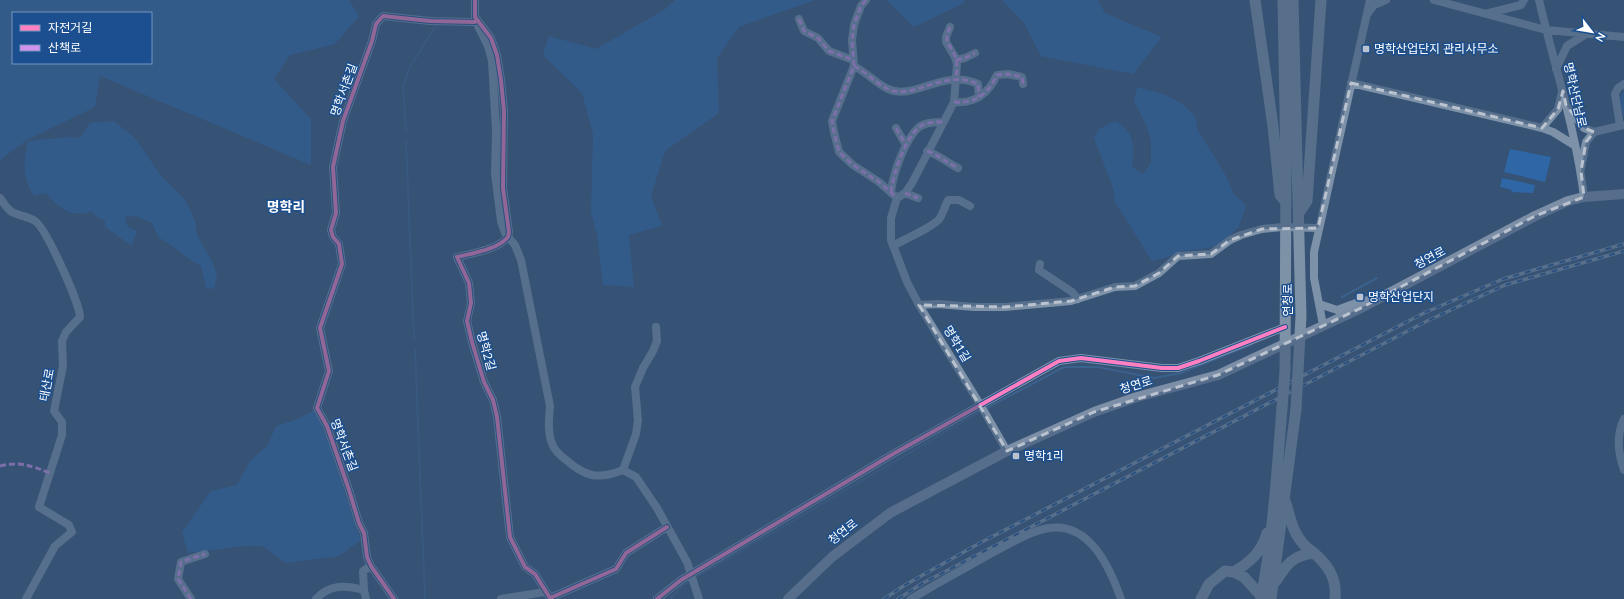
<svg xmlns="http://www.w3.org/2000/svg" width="1624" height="599" font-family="Lato,'Noto Sans KR',sans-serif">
<rect width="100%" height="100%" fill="#365274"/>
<path fill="#2f66a5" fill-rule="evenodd" d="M0,0h349l10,16 -24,28 -45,11 -16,24 37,40v46l-211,-89 -5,31 -68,33 -27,20zM13,13h138v50h-138z
M675,0h140l-76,27 -22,31 2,55 -54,38 -14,45 11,30 -33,9 5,52 -31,-2 -6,-50 -6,-23 2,-78 -11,-41 -39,-38 6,-19 47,13 68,-39z
M887,0h77v3l-50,24z
M1002,0h96l7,13 57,24 -29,37 -92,-18 -17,-33z
M1137,87l29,8 18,10 11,11 3,15 26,41 10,22 12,11 -7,22 -19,17 -11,4 -27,3 -14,6 -16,4 -37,-59 -2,-14 -19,-50 5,-9 16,-8c20,10 19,25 17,45l11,8 8,-11v-22l-4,-14 -13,-26z
M1624,91v27l-5,-20z
M114,121l21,17 27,39 22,22 5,8 7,17 1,11 16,28 4,13 -3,13 -8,-1 -5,-22c-16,-8 -27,-21 -43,-29l-6,-14 -14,-6 -11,-1 -2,5 3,6 9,4 -5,15 -27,-19v-7l-7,-2 -7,-7c-20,8 -33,-4 -45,-18l-12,3c-12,-19 -11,-33 -6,-55l41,-4 11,1 10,-15z
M1510,149l41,8 -6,25 -41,-10z
M1502,178l33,7 -2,8 -22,-1 1,-2 -12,-3z
M314,410c22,40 30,88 47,130l-22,16 -53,7 -23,-17h-19l-56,7 -6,-21 29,-41 26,-6 13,-24 18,-16 8,-19 22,-7z"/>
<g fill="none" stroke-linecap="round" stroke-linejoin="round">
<path stroke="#3b618d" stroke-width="2" d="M406,131l-3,-46 7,-18 27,-43
M406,141l8,198
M1342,297l35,-19
M415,350l10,249
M985,409l79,-42h34l56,11 27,-5 72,-29
M695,578l286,-167
M670,599l13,-14 9,-4"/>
<path stroke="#7d92a8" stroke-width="8" d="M475,0v17l16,21 6,17 4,25 3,31 -1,77 6,44 -1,5c-11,13 -35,16 -51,20l12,26 2,20 -4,18 5,21 12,40 9,18 4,17 13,120 15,30 10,7 15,24 66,-29 10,-16 41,-26
M866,0l-5,6 -7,19 -2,15 2,26 -22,55 2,11 5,20 14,13 26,17 18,16
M1434,0l112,30 78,7
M1539,0c15,65 37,130 45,197
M1368,13l6,-8 12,-5
M1489,13l32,-8 3,-5
M799,19l5,12 14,7 11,13 24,9
M478,26l10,20 4,15 4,70 -1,43 6,47 4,12 10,12 6,15 29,146c-1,13 -3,27 3,40 2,4 8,10 12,13 20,18 33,21 58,11
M950,27l-4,10v5l9,15 2,7 -3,38 -42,81 -7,10 -8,5 -6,20v22l16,42 12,23 62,101 26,45
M956,60l9,-2 10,-5
M854,66c12,6 23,18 34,23 26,12 55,-21 90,-5l1,13
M1556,69l11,-23 19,-12
M1351,83l191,45
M1562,92l-4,17 -16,19 11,4 21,13
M954,102c21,2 34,-8 43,-27l11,-1 14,3 1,7
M1568,107l16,21 10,4
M1620,126l-5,-32 3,-6 6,-4
M896,128l10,17
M1594,132l30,-7
M927,151c12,4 20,12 31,17
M1581,168l5,-26 8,-10
M891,192c2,-18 14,-53 28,-65 7,-5 16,-5 24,-5
M905,193l13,5
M0,198c3,4 7,11 12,14 7,4 16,4 23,9 11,7 45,83 45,96l-14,15 -4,9 1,25 -9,45 8,11v13l-23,72 30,18 3,7 -17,14 -29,53
M893,246c11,-7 41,-19 47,-28 3,-5 5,-12 8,-18h11l11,6
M1040,264l-1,6 33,22 6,7
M1319,304l18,6 19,-7 17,-4
M919,305l19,-1 37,3h30l66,-6 44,-14 20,-1 24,-13 19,-17 33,-2 19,-14 11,-5 21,-6 20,-2 36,1
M1323,325l-9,-47v-26l56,-252
M656,327l1,14 -4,10 -10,17 -8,19 3,33 -2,14 -13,36 13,7 21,31 30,54 12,37
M1624,419c-8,16 -6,34 0,51
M191,599l-13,-20 3,-17 24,-8
M316,599c14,-15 29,-14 48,-9
M366,599l-2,-9 -1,-19 8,-5
M394,599l-23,-33 -4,-9 -3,-24 -5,-10 -10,-33 -22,-64 -10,-18 12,-37 -9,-43 22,-64 -3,-20 -6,-7 -2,-7 5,-17 -3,-46 10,-46 29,-80 4,-17 7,-8 47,5 45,1
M501,599l44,-7
M657,599l24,-19 212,-126 166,-93 22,-3 81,10h16l21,-7 86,-34
M911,599c26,-16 53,-30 79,-45 18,-9 39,-23 59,-26 41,-6 61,40 72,71"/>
<path stroke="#7d8ea7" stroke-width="10" d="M788,599l44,-42 58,-44 117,-62 87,-39 43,-15 81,-22 141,-66 176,-93 33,-15 16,-4 40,-3"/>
<path stroke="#7e92a7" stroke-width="11" d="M1255,0l18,126 7,69 5,6
M1283,0l3,166
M1293,0l4,163
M1299,213l8,-12 14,-201
M1314,553c15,13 23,26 21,46
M1276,581c11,-17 17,-26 38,-28 -19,-12 -23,-30 -28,-50
M1262,597l-18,-20 -10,-5c16,-10 28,-20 33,-39
M1201,599l8,-15 16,-13 9,1
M1261,599c12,-63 16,-127 21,-191
M1271,599l25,-190"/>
<defs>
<path id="rail" d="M884,599l21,-14 75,-42 444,-230 79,-34 121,-35
M898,599l25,-16 504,-262 78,-36 119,-34"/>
</defs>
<use href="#rail" stroke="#7e92a7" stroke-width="3.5"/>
<use href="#rail" stroke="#1b4f8f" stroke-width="2" stroke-dasharray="6" stroke-linecap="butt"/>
<path stroke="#7e92a7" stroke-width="11" d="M1282,408l3,-37 1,-205
M1296,409l5,-93 -4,-153"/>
<path stroke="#d193ec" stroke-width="3" stroke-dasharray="6 3" stroke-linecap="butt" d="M866,0l-5,6 -7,19 -2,15 2,26 -22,55 2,11 5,20 14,13 26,17 18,16
M799,19l5,12 14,7 11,13 24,9
M950,27c-7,17 -1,14 5,29 3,7 2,15 1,22
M956,60l9,-2 10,-5
M854,66c12,6 23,18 34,23 26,12 55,-21 90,-5l1,13
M954,102c21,2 34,-8 43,-27l11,-1 14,3 1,7
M896,128l10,17
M927,151c12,4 20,12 31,17
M891,192c2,-18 14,-53 28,-65 7,-5 16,-5 24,-5
M905,193l13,5
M0,466c21,-5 31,0 50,7
M191,599l-13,-20 3,-17 24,-8"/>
<defs>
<path id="cycleway" d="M475,0v17l16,21 6,17 4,25 3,31 -1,77 6,44 -1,5c-11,13 -35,16 -51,20l12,26 2,20 -4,18 5,21 12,40 9,18 4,17 13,120 15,30 10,7 15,24 66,-29 10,-16 41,-26
M394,599l-23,-33 -4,-9 -3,-24 -5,-10 -10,-33 -22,-64 -10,-18 12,-37 -9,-43 22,-64 -3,-20 -6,-7 -2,-7 5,-17 -3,-46 10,-46 29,-80 4,-17 7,-8 47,5 45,1
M657,599l24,-19 212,-126 166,-93 22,-3 81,10h16l21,-7 86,-34"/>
</defs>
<use href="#cycleway" stroke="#1b4f8f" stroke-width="6"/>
<use href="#cycleway" stroke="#ff80c0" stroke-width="4"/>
</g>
<path d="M0 0H1624V599H0ZM1351,83l191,45 16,-19 5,-18 3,14 18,23 10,4 -8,10 -5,29 3,26 -49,19 -176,93 -141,66 -124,37 -87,39 -88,-146 86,2 66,-6 44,-14 20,-1 24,-13 19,-17 33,-2 19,-14 32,-11 56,-1z" fill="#365274" fill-opacity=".55" fill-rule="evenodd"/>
<path fill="none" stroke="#b9c2ce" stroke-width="3" stroke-dasharray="8 5" stroke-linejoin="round" d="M1351,83l191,45 16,-19 5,-18 3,14 18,23 10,4 -8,10 -5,29 3,26 -49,19 -176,93 -141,66 -124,37 -87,39 -88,-146 86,2 66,-6 44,-14 20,-1 24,-13 19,-17 33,-2 19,-14 32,-11 56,-1z"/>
<g fill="#b9c2ce" stroke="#1b4f8f" stroke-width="1.5">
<rect x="1362" y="45" width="8" height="8" rx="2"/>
<rect x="1356" y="293" width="8" height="8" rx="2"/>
<rect x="1012" y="452" width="8" height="8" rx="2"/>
</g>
<g text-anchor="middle" stroke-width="3" stroke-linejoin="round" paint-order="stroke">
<g font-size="12" fill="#fff" stroke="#1b4f8f" text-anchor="start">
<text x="1374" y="53">명학산업단지 관리사무소</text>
<text x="1368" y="301">명학산업단지</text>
<text x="1024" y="460">명학1리</text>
</g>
<g font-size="12" fill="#fff" stroke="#1b4f8f">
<text transform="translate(344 90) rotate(-70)" y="4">명학서촌길</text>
<text transform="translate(1575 95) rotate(77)" y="4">명학산단남로</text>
<text transform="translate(1430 258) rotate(-28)" y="4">청연로</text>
<text transform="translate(1288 300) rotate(-90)" y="4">연청로</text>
<text transform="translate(957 344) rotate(58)" y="4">명학1길</text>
<text transform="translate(486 351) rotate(74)" y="4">명학2길</text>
<text transform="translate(47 385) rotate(-79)" y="4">태산로</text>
<text transform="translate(1136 385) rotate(-17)" y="4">청연로</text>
<text transform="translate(344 445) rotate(69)" y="4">명학서촌길</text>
<text transform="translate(843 532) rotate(-38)" y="4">청연로</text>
</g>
<g font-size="14" font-weight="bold" fill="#fff" stroke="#1b4f8f">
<text x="286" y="212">명학리</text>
</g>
</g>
<rect x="12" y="12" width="140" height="52" fill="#1b4f8f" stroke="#7695bc"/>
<rect x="20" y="25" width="20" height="6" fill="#ff80c0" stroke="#7695bc"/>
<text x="48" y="32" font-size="12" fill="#ffffff">자전거길</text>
<rect x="20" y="45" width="20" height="6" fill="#d193ec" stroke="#7695bc"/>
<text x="48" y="52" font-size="12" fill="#ffffff">산책로</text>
<g transform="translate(1592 32) rotate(121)" stroke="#1b4f8f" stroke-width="3" paint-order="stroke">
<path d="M0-3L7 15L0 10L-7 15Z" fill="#ffffff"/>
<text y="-6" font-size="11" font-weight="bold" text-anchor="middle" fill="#ffffff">N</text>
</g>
</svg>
